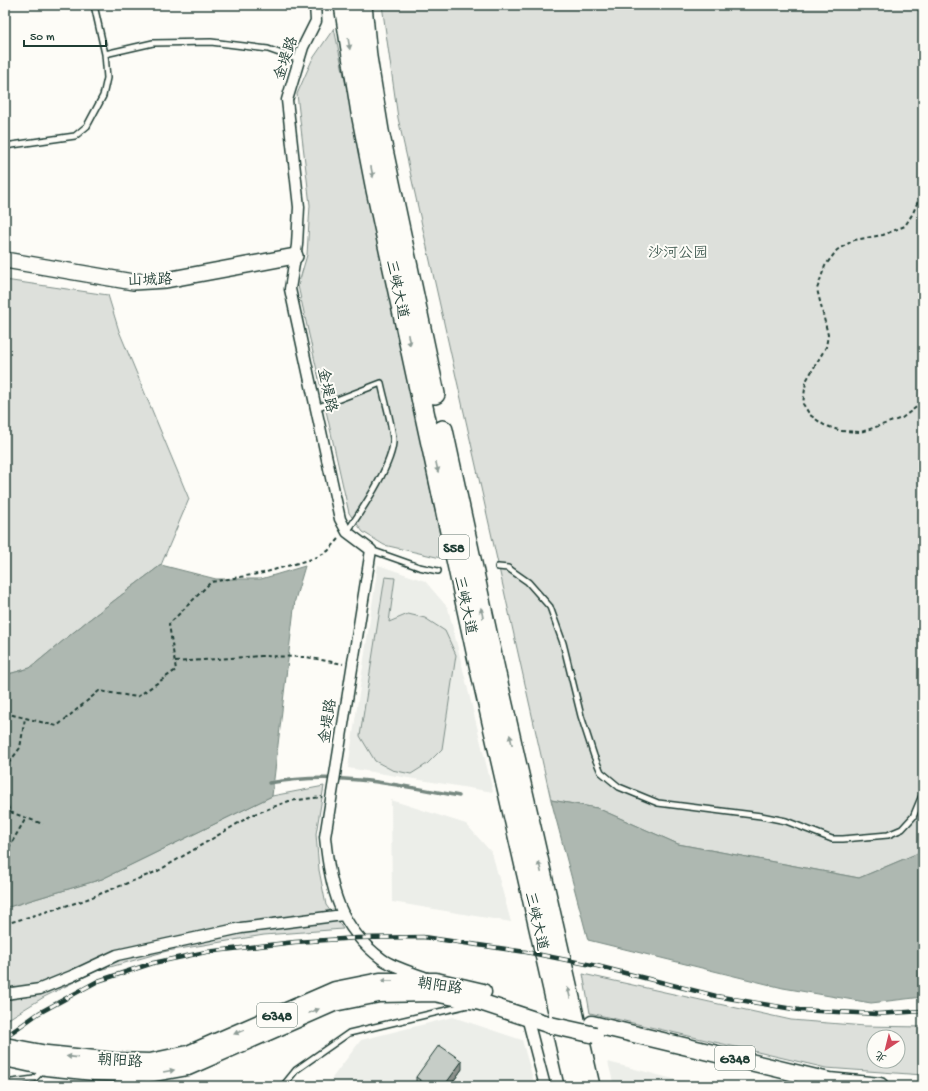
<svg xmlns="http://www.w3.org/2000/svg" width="928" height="1091" font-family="'Gochi Hand','LXGW WenKai TC',sans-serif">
<rect width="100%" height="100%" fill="#fdfcf7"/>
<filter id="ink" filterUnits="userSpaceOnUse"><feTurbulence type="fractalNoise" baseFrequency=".025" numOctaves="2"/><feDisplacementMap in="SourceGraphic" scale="8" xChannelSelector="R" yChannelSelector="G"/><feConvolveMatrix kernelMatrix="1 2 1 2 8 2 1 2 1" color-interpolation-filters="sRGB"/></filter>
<g filter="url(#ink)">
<path fill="#eceee9" d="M378,565l47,16 23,27 45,184 -145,-24z
M391,800l75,24 26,29 19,69 -119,-20z
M453,1017l69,23 13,46h-209l35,-46z
M608,1062l92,24h-86z"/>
<path fill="#dde0db" stroke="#7e8e88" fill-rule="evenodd" d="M382,5h541v846l-64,27 -181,-34 -81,-36 -46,-8 -153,-682z
M334,28l111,531 -61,-14 -21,-13 -14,-19 -51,-227 9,-31 3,-50 -13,-111 15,-34z
M5,280l103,15 11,36 70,168 -28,66 -75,57 -56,46 -25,7z
M385,577l10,1 -6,44 19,-8 17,4 20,13 11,24 -14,94 -15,15 -16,10 -19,-4 -17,-9 -15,-25z
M324,786l-8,48 3,36 7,35 17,24 -79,6 -97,16 -71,20 -52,26 -39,24v-113l97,-29 170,-83z
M583,974l208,46 74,6 58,1v48l-97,-7 -236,-55zM874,1037h24v24h-24z"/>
<path fill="#aeb8b1" stroke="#75877f" d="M161,565l55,14h45l44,-13 -10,34 -23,196 -170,83 -97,29v-233l25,-7 56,-46z
M551,800l46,8 81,36 181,34 64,-27v146l-52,6 -88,-15 -195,-48z"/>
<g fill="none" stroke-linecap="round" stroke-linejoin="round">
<path stroke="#75877f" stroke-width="3.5" d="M269,783c66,-12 126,1 190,13"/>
<defs>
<path id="lane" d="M105,54l48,-11 58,-1 57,7 31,11
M5,146l70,-10 12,-10 16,-30 4,-18 -2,-24 -11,-49
M316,408l65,-25c4,18 10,37 12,55 2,24 -32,73 -46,94
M371,550l48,17 19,4
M498,567l10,1 20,14 22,25 13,36 18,73 13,40 7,16 18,15 39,16 103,13 25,5 46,18h11l45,-4 14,-6 11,-12 10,-24
M5,1083l29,-4 10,-10
M283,1086l13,-16 53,-37 119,-28"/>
<path id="street" d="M315,5l1,16 -13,26 -16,53 12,107 -2,38 -7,44 50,230 7,13 24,18 -46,287c5,51 14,90 57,122 11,8 32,14 45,19
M5,994l35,-5 32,-13 45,-21 124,-27 102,-13
M527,1017l18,69"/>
<path id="secondary" d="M5,260l128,22 33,-2 129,-24"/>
<path id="primary" d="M592,1024l237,57 51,5
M5,1046l42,8 67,7 36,1 38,-8 147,-64 45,-9h56l47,11
M5,1058l41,9 48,5 55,2 39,-7 146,-64 45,-9 55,-1 46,9 70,23"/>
<path id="highway" d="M344,5l17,108 15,77 101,466 98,430
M362,5l5,52 12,74 56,263
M443,430l53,244 94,412"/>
</defs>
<use href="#lane" stroke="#1f3d34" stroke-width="8"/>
<use href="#street" stroke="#1f3d34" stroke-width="13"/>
<use href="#secondary" stroke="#1f3d34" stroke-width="18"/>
<use href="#primary" stroke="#1f3d34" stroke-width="19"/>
<use href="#highway" stroke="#1f3d34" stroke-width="22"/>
<path stroke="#1f3d34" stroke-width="2" stroke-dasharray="4 3" stroke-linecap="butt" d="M923,189l-10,24 -8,13 -22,9 -29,5 -17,10 -12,16 -8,23 11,46 -2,12 -20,34 -3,23 7,11 14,10 17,6 20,1 41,-14 21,-16
M175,662l86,-6 45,1 37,7
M5,713l52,13 42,-35 38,6 39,-27 -7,-46 42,-42 52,-9 52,-15 13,-7 11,-12
M5,768l15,-20 5,-30
M5,799l5,13 33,12
M5,854l21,-36
M5,915l3,8
M5,924l77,-23 76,-30 94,-56 37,-14 33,-4"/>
<use href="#lane" stroke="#fdfcf7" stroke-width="5"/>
<use href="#street" stroke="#fdfcf7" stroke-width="10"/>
<use href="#secondary" stroke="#fdfcf7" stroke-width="15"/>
<use href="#primary" stroke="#fdfcf7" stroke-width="16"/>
<use href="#highway" stroke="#fdfcf7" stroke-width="19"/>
<defs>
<path id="rail" d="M5,1037l34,-24 59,-32 55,-18 53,-11 89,-10 63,-4 65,-1 103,15 71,14 119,30 83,14 78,4 46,-3"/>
</defs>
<use href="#rail" stroke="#1f3d34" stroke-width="4.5"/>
<use href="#rail" stroke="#fdfcf7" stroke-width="3" stroke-dasharray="9" stroke-linecap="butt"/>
<defs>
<path id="primary-bridge" d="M550,1025l45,10"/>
</defs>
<use href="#primary-bridge" stroke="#1f3d34" stroke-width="19" stroke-linecap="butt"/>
<use href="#primary-bridge" stroke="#fdfcf7" stroke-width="16"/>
</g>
<path fill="#aab0ab" stroke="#1f3d34" d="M462,1069l-12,17h-34v-9z"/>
<path fill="#8b908b" stroke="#1f3d34" d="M462,1061v8l-12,17h-6z"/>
<path fill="#c6cdc7" stroke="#1f3d34" d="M439,1045l23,16 -18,25h-16l-12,-9z"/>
<defs><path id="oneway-solid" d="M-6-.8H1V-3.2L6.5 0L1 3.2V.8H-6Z"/></defs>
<g fill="#8e9c96">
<use href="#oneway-solid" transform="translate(349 44) rotate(81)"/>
<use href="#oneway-solid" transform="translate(372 172) rotate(79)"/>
<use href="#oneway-solid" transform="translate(409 340) rotate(78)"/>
<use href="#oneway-solid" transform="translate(437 467) rotate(78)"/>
<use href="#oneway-solid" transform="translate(482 613) rotate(-102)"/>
<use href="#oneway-solid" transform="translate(511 740) rotate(-103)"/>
<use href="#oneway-solid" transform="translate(540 867) rotate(-103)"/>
<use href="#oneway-solid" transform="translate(387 981) rotate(-180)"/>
<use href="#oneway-solid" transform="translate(569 993) rotate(-103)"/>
<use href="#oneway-solid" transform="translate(314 1011) rotate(-22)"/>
<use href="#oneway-solid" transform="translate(239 1032) rotate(157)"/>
<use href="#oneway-solid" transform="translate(72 1057) rotate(-174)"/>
<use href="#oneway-solid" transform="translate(169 1071) rotate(-10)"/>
</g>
</g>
<g text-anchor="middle" stroke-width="4" stroke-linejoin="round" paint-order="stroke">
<g fill="#fdfcf7" stroke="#62766e" stroke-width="1">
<rect x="439" y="535" width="30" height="24" rx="3"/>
<rect x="257" y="1003" width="40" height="24" rx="3"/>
<rect x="715" y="1046" width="40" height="24" rx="3"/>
</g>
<g font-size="14" font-weight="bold" fill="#1f3d34">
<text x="454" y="552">S58</text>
<text x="277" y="1020">G348</text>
<text x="735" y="1063">G348</text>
</g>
<g font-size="15" fill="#1f3d34" stroke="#fdfcf7">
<text transform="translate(285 58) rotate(-71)" y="5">金堤路</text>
<text transform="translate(150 279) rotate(-1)" y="5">山城路</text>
<text transform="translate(398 289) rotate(78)" y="5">三峡大道</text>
<text transform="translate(328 390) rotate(78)" y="5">金堤路</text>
<text transform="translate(466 605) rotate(78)" y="5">三峡大道</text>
<text transform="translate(327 721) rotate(-81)" y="5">金堤路</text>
<text transform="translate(537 921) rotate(77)" y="5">三峡大道</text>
<text transform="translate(440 985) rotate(8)" y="5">朝阳路</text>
<text transform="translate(120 1060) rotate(3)" y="5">朝阳路</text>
</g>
<g font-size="15" fill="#455e55" stroke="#fdfcf7">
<text x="678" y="257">沙河公园</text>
</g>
</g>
<rect width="928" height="1091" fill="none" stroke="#fdfcf7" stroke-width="20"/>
<rect x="10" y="10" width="908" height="1071" fill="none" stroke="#1f3d34" stroke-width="1.5" filter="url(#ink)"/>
<g transform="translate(886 1049) rotate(215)"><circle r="19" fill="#fdfcf7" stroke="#a4b0a9"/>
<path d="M0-3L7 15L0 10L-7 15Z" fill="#d1495b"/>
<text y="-6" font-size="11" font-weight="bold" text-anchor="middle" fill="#1f3d34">北</text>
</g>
<path d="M24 40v6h82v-6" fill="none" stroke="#1f3d34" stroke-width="2"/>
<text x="30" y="40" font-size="12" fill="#1f3d34" stroke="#fdfcf7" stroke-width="3" paint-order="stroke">50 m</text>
</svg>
